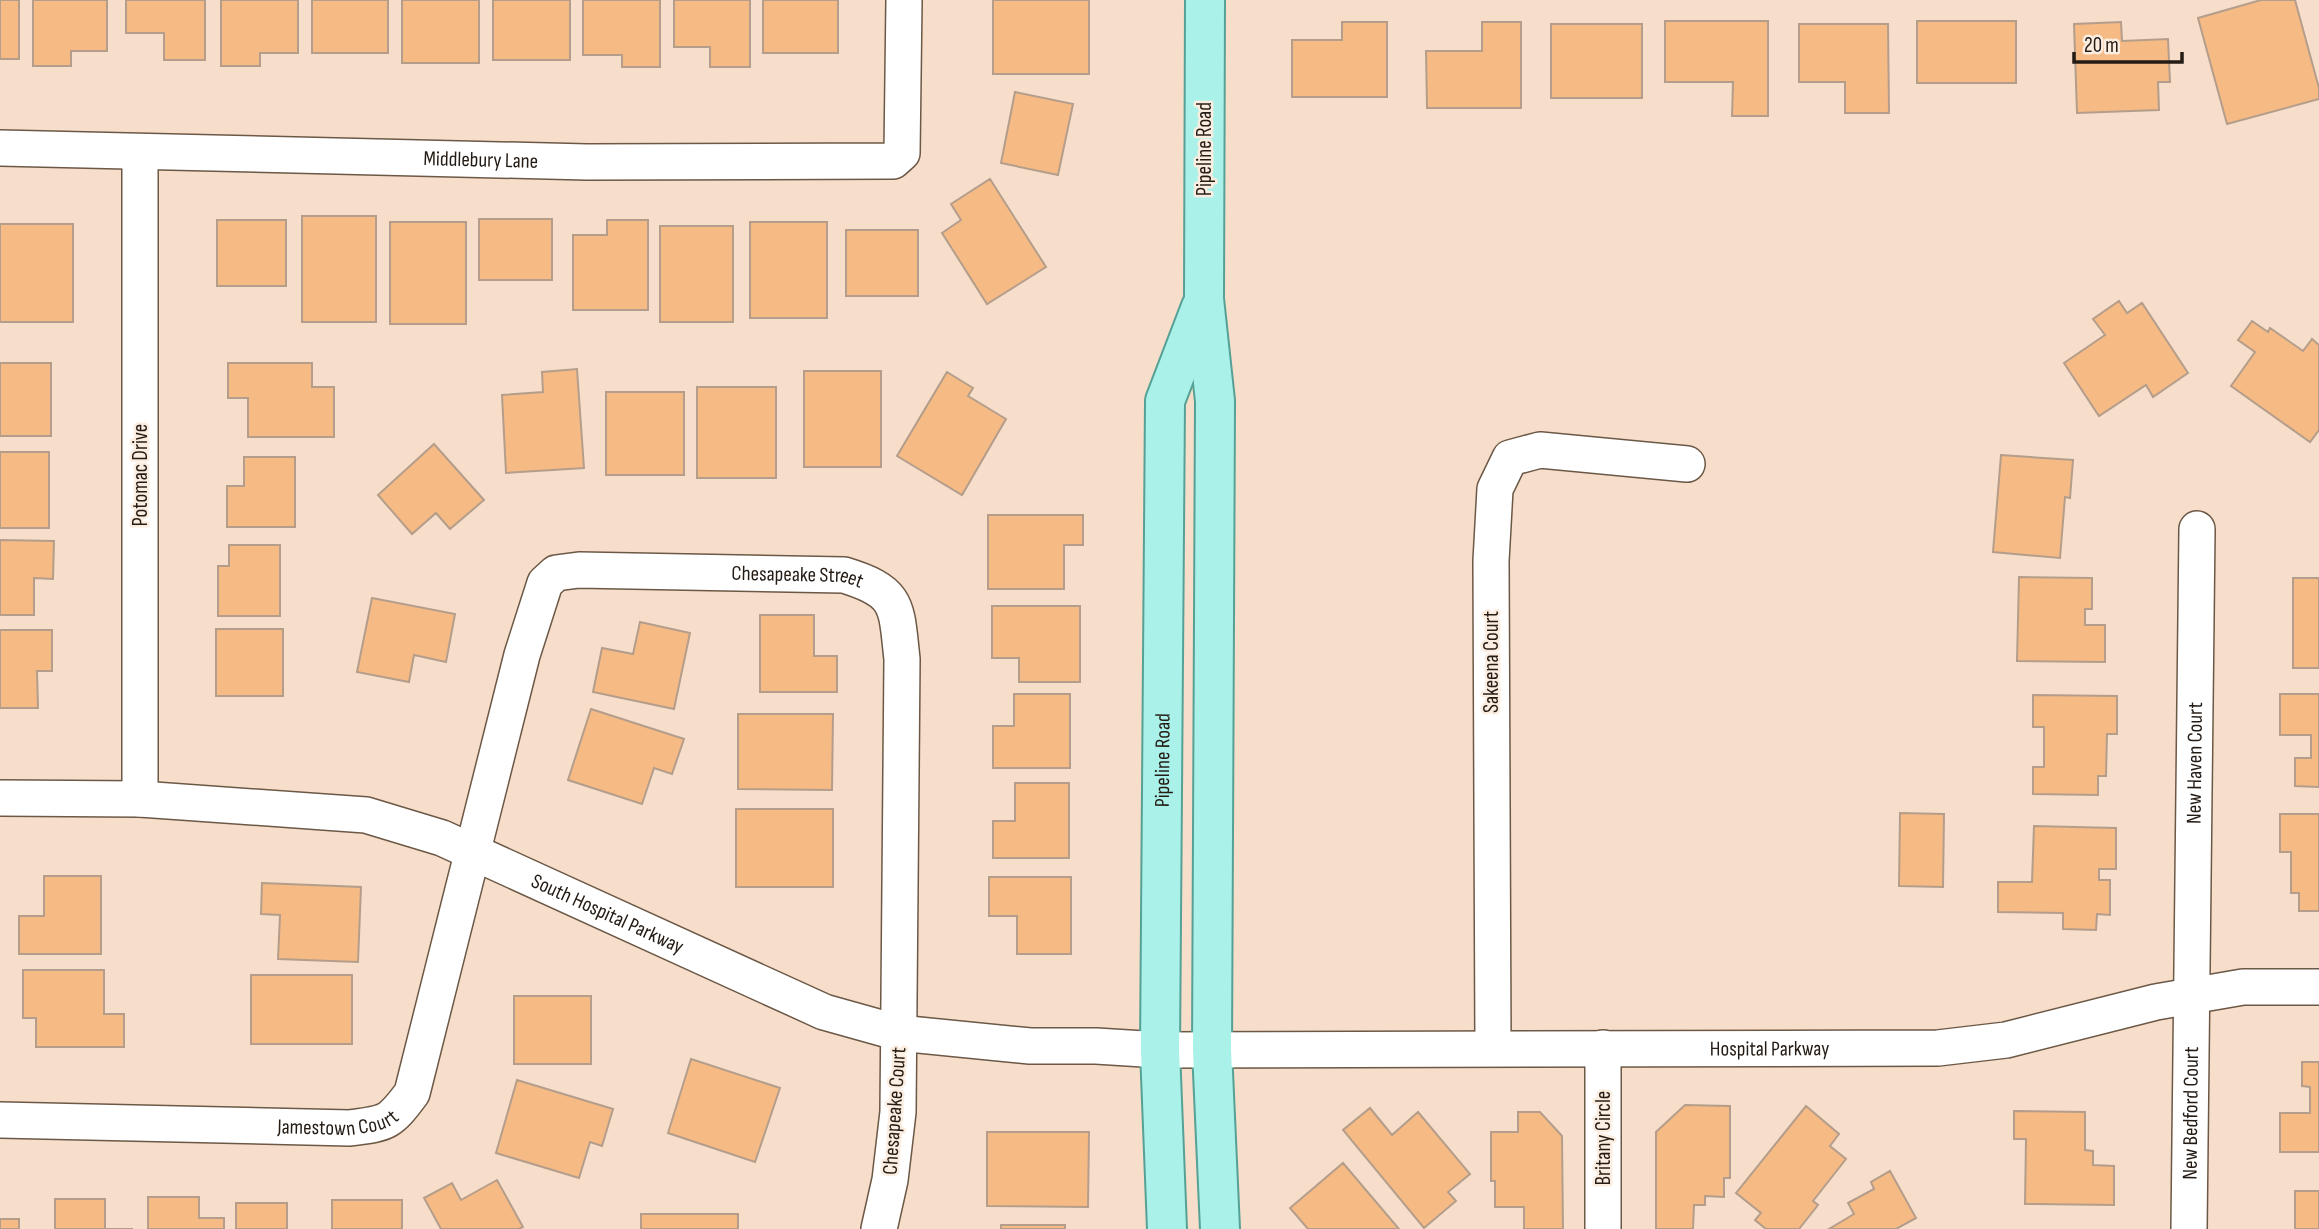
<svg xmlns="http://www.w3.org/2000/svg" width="2319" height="1229" font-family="'Sofia Sans Condensed',sans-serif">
<rect width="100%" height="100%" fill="#f6deca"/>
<path fill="#f6ba85" stroke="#b49e8b" stroke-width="2" d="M0,0h19v59h-19z
M33,0h74v51h-36v15h-38z
M126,0h79v60h-41v-27h-38z
M221,0h77v53h-38v13h-39z
M312,0h76v53h-76z
M402,0h77v63h-77z
M493,0h77v60h-77z
M583,0h77v67h-38v-12h-39z
M674,0h76v67h-40v-20h-36z
M763,0h75v53h-75z
M993,0h96v74h-96z
M2261,0h34l24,88v11l-92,25 -29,-106z
M1665,21h103v95h-36l1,-34h-68z
M1917,21h99v62h-99z
M1342,22h45v75h-95v-57h50z
M1482,22h39v86h-94l-1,-57h56z
M2121,22l1,19 46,-2 2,43h-12l1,28 -82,3 -3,-89z
M1551,24h91v74h-91z
M1799,24h89l1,89h-44v-31h-46z
M1015,92l58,12 -15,71 -57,-12z
M990,179l56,88 -59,37 -45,-71 19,-13 -10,-16z
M302,216h74v106h-74z
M479,219h73v61h-73z
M217,220h69v66h-69z
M607,220h41v90h-75v-75h34z
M390,222h76v102h-76z
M750,222h77v96h-77z
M0,224h73v98h-73z
M660,226h73v96h-73z
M846,230h72v66h-72z
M2119,301l8,12 15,-10 46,70 -35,24 -7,-12 -47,31 -35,-53 41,-28 -12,-16z
M2252,321l16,11 2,-4 33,23 9,-12 7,6v85l-9,12 -79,-56 24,-34 -17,-12z
M0,363h51v73h-51z
M228,363h84v24h22v50h-86v-39h-20z
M577,369l7,99 -78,5 -4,-78 41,-3 -1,-20z
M804,371h77v96h-77z
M947,372l26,16 -5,8 38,23 -44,76 -65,-39z
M697,387h79v91h-79z
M606,392h78v83h-78z
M434,444l50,56 -34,29 -14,-16 -24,21 -34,-39z
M0,452h49v76h-49z
M2001,455l72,5 -3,38 -5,-1 -5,61 -67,-6z
M244,457h51v70h-68v-41h17z
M988,515h95v30h-19v44h-76z
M0,540l54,1 -1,38 -19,-1v37h-34z
M229,545h51v71h-62v-50h11z
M2019,577l73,1v31h-7v16h20v37l-88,-1z
M2293,578h26v90h-26z
M372,598l83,16 -9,48 -32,-7 -5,27 -52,-10z
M992,606h88v76h-61v-24h-27z
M760,615h54v41h23v36h-77z
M640,622l50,11 -16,76 -81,-17 9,-44 31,6z
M216,629h67v67h-67z
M0,630h52v41h-15l1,37h-38z
M1014,694h56v74h-77v-42h21z
M2280,694h39v93l-24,-1v-28h16v-23h-31z
M2033,695l84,1v38h-10l-1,42h-8v19l-65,-1v-27h11v-40h-11z
M591,709l93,30 -12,35 -18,-6 -12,36 -74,-24z
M738,714h95l-1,76 -94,-1z
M1015,783h54v75h-76v-37h22z
M736,809h97v78h-97z
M1900,813l44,1 -1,73 -44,-1z
M2280,814h39v97h-20v-18h-8v-41h-11z
M2034,826l82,2v41h-17v11h11v35l-13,-1 -1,16 -33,-1v-16l-65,-1v-30h34z
M44,876h57v78h-82v-38h25z
M989,877h82v77h-54v-38h-28z
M262,883l99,4 -3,75 -80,-3 2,-44 -19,-1z
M23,970h81v44h20v33h-88v-29h-13z
M251,975h101v69h-101z
M514,996h77v68h-77z
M691,1059l89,29 -25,74 -87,-29z
M2302,1062h17v90h-39v-39h30v-26l-8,-1z
M517,1080l96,29 -11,37 -12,-4 -11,36 -83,-25z
M1685,1105l45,1v72h-6v19l-19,-1v9h-11l-1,24h-37v-97z
M1806,1106l33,28 -9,12 16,13 -33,42 5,4 -19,24h-33l-11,-9 6,-7 -25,-20z
M1370,1108l22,27 26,-23 52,62 -22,18 8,9 -32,27 -81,-98z
M2014,1111l71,1v38l8,1v14l21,1v39l-89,-1 1,-65h-12z
M1518,1112h22l22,24 1,93h-39v-22h-29v-26h-4v-49h27z
M987,1132h102l-1,75 -101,-1z
M1343,1163l56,66h-91l-18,-21z
M1890,1171l26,47 -20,11h-67l25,-15 -6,-11 26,-14 -3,-7z
M497,1180l26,47 -4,2h-78l-17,-31 28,-15 9,17z
M2295,1191h24v38h-24z
M148,1197h51v21h25v11h-76z
M55,1199h50v30h28h-78z
M332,1200h70v29h-70z
M236,1203h51v26h-51z
M641,1214h97v15h-97z
M0,1219h19v10h-19z
M1001,1225h64v4h-64z"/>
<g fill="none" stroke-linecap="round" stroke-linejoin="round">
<defs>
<g id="minor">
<path id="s1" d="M0,148l587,14 306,-1 9,-8 2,-153"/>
<path id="s2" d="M0,798l140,1 226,16 76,23 382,174 75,21 131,13h66l64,4 778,-2 68,-8 150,-38 87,-15h76"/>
<path d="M140,799v-647"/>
<path d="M1493,1048l-2,-487 4,-72 15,-31 30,-8 147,14"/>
<path id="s3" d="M0,1120l350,8c37,-5 39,-4 62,-35l110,-438 23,-72 11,-10 23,-3 265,5c56,17 52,31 58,84l-4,453 -8,68 -11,49"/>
<path d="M1603,1229v-181"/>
<path id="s4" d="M2189,1229l8,-700"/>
</g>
<g id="major">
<path d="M1205,0l-1,299 11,102 -3,649 8,179"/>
<path id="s5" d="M1167,1229l-7,-179 5,-649 36,-94"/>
</g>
</defs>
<use href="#minor" stroke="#6c5846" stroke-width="38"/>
<use href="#major" stroke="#56a195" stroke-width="42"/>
<use href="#minor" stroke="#fff" stroke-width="35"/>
<use href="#major" stroke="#aaf2e9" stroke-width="38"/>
</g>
<g text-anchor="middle" stroke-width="5" stroke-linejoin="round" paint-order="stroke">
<g font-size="21" fill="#241b14" stroke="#fcede1">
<text transform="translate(1204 149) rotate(-90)" y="7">Pipeline Road</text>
<text dy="7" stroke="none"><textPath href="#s1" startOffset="481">Middlebury Lane</textPath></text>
<text transform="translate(140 475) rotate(-90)" y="7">Potomac Drive</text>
<text dy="7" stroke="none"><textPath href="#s3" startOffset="1209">Chesapeake Street</textPath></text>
<text transform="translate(1491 662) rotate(-90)" y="7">Sakeena Court</text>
<text dy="7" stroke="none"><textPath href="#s5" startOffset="469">Pipeline Road</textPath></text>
<text dy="7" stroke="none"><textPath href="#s4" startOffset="466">New Haven Court</textPath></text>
<text dy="7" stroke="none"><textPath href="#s2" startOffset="628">South Hospital Parkway</textPath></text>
<text dy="7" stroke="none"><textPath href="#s2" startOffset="1815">Hospital Parkway</textPath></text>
<text transform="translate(894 1111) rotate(-86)" y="7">Chesapeake Court</text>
<text dy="7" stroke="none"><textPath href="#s4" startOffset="116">New Bedford Court</textPath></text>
<text dy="7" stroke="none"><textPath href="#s3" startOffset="338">Jamestown Court</textPath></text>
<text transform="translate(1603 1138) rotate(-90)" y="7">Britany Circle</text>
</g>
</g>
<path d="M2074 52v10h108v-10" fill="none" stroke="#241b14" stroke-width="3.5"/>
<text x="2084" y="52" font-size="21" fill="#241b14" stroke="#fcede1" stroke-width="5" paint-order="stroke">20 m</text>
</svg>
